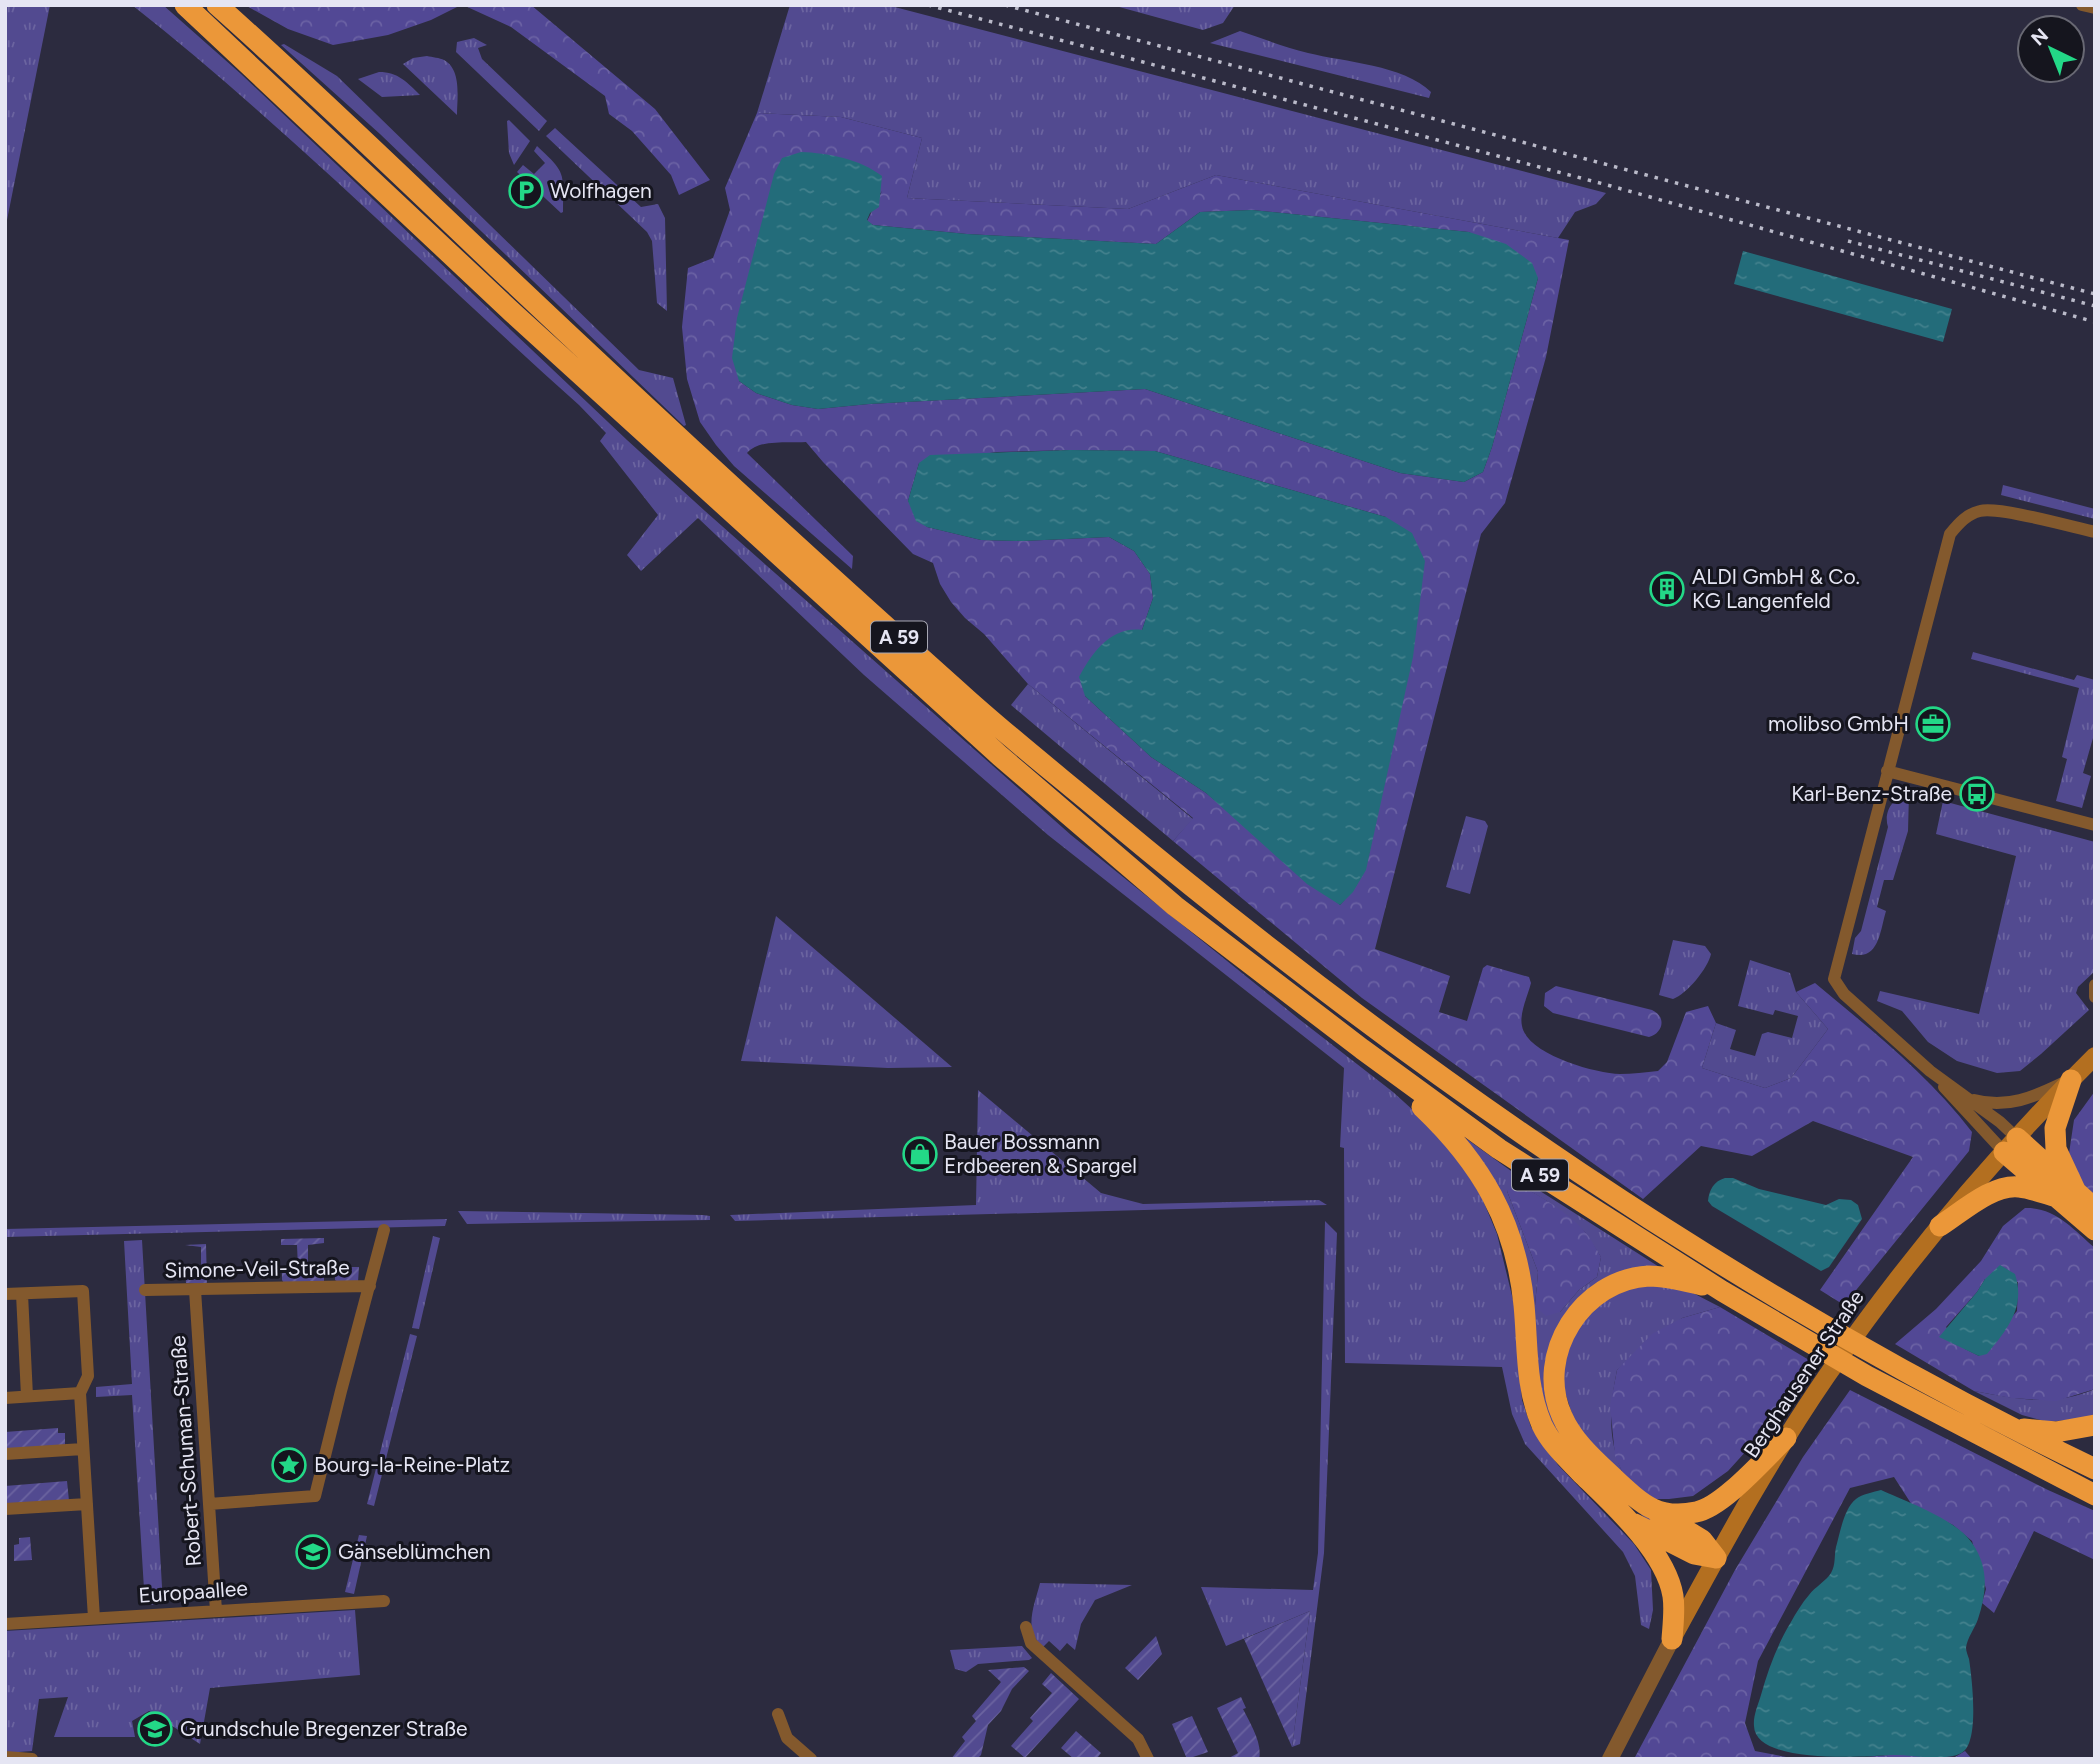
<svg xmlns="http://www.w3.org/2000/svg" width="2100" height="1764" font-family="Figtree,sans-serif">
<defs>
<pattern id="grass-tufts" width="24" height="20" patternUnits="userSpaceOnUse" patternTransform="scale(1.75)"><rect width="24" height="20" fill="#524a90"/><path d="M3 7l-1-3M5 7V3M7 7l1-3M15 17l-1-3M17 17v-4M19 17l1-3" fill="none" stroke="#6b64a0"/></pattern>
<pattern id="forest-crowns" width="20" height="18" patternUnits="userSpaceOnUse" patternTransform="scale(1.75)"><rect width="20" height="18" fill="#524895"/><path d="M2 6a3 3 0 1 1 6 0M12 15a3 3 0 1 1 6 0" fill="none" stroke="#6b62a4"/></pattern>
<pattern id="garden-furrows" width="10" height="10" patternUnits="userSpaceOnUse" patternTransform="scale(1.75)"><rect width="10" height="10" fill="#524a90"/><path d="M-1 1l2-2M0 10L10 0M9 11l2-2" fill="none" stroke="#6b64a0"/></pattern>
<pattern id="water-ripples" width="26" height="14" patternUnits="userSpaceOnUse" patternTransform="scale(1.75)"><rect width="26" height="14" fill="#236c7a"/><path d="M2 4q2-2 4 0t4 0M15 11q2-2 4 0t4 0" fill="none" stroke="#43818d"/></pattern>
</defs>
<rect width="100%" height="100%" fill="#2c2b3f"/>
<path fill="url(#grass-tufts)" fill-rule="evenodd" d="M5,5h45l-45,225z
M132,5h31l78,69 386,366 78,71 366,324 228,184 94,73 43,39 24,31 22,36 15,36 17,70 8,96 9,27 27,38 76,79 17,26 2,40 -4,19 -8,-4 -6,-49 -12,-24 -98,-108 -13,-30 -10,-47 -157,-4 -1,-215 -4,-1 4,-79 -296,-233 -184,-160 -166,-157 -57,53 -14,-16 31,-40 -58,-74 6,-8 -27,-28c-149,-133 -290,-276 -447,-400z
M790,5h97l719,188 -10,11 -21,8 -17,26 -342,-63 -88,34 -221,-11 15,-60 -81,-21 -84,-4z
M1112,5h123l-12,18 -20,7z
M1240,31c23,8 45,16 68,22 36,9 96,12 123,39l-2,6 -219,-55z
M474,38l13,7 -9,3 4,11 65,62 -8,10 -83,-79 1,-10z
M284,44l53,32 302,294 34,8 13,47 -2,1 -304,-292 -99,-89z
M427,56c5,1 13,2 17,4 18,10 13,38 13,55l-54,-51 10,-6z
M379,72c19,0 28,10 41,23l-38,2 -24,-18z
M509,120l21,21 -16,24 -5,-12 -2,-32z
M555,128l86,79 17,-3 7,14 2,93 -10,-8 -5,-62 -5,-9 -101,-96z
M537,146c30,28 26,26 26,66l-2,1 -44,-41 6,-7 11,9 11,-11 -11,-12z
M2003,485l92,24v10l-94,-24z
M1973,652l101,28 3,-5 18,5v51l-12,42 8,3 -9,32 -26,-7 11,-42 -5,-2 17,-69 -108,-29z
M1028,684l165,135 -20,22 -162,-136z
M1909,794l-1,37 -15,49h-9l-7,27 9,4c-6,20 -7,50 -34,43l3,-16 6,-7 27,-104c-5,-16 6,-31 21,-33z
M1943,801l152,41v129l-17,16 -2,6 13,17 -48,44 -21,17 -23,2 -40,-12 -29,-19 -26,-31 -25,-10 3,-10 99,23 37,-158 -80,-22z
M1466,816l19,5 3,5 -18,68 -24,-7z
M776,916l176,151 -64,1 -147,-7z
M1673,940l32,6 6,8c-3,14 -24,40 -38,45l-14,-4z
M1750,960l40,13 6,19 32,37 -37,49 -26,10 -63,-20 14,-45 20,7 -6,19 25,7 7,-22 6,-2 24,6 6,-22 -23,-6 -2,5 -35,-9z
M978,1090l123,103 42,11 176,-4 8,5 -592,16 -5,-6 246,-10z
M1457,1132l72,52 135,86 -101,50 -5,99 123,116 -33,-15 -21,-17 -67,-68 -19,-28 -11,-99zM1523,1187l24,14 38,31 16,25 -4,20 -18,13 -19,22 -25,-7 3,-33 -31,-81z
M458,1211l245,4 7,1v4l-243,4z
M447,1219l-2,7 -440,11v-8z
M1325,1221l12,12 -13,320 -24,191 -8,3 18,-136 -84,35 -25,-59 112,3 5,-37z
M433,1236l7,2 -21,91 -7,-1z
M142,1240l21,364 -18,1 -13,-210 -36,2v-10l36,-3 -8,-143z
M1660,1284l31,8 29,15 -38,11 -65,52c-8,39 -10,71 8,108l-49,-52 -16,-49 15,-51 13,-16 42,-23z
M410,1334l7,2 -43,170 -7,-2z
M2095,1389v28l-47,5 -26,-7 -48,-24c43,8 79,16 121,-2z
M359,1535l8,1 -13,58 -9,-2z
M1040,1583l92,2 -37,15 -14,24 -6,26 -8,-7 -7,8 -11,-10 -6,6c-21,-16 -8,-43 -3,-64z
M355,1610l5,65 -150,13 -10,56 -51,-33 -17,10 3,16h-81l14,-40 -29,2 -7,52 -27,2v-122z
M1022,1646l10,12 -3,2 -51,4 -12,8 -11,-3 -5,-19z"/>
<path fill="url(#forest-crowns)" fill-rule="evenodd" d="M245,5h216l-30,15 -43,15 -55,10 -45,-16z
M463,5h68l124,104 55,71 -31,15 -8,-20 -39,-44 -23,-17 -4,-18 -94,-69z
M757,113l84,4 81,21 -15,60 221,11 88,-34 353,65 -23,117 -41,146 -24,31 -106,415 75,27 -11,36 28,9 16,-53 4,-3 42,12 2,6c-3,12 -12,31 -9,43 5,28 72,47 98,48 12,0 26,-2 38,-3l9,-9 19,-50 22,-6 8,17 -14,45 63,20 26,-10 37,-49 -32,-37 19,-9c55,46 113,91 157,149l-3,19 -125,154 -24,-15 93,-133 -100,-36 -61,35 -51,-10 -58,53 -281,-201 -189,-157 20,-23 -165,-134 -44,-50 -19,-16 -14,-16 -11,-18 -7,-21 -20,-9 -90,-92 -17,-20c-18,1 -47,-3 -59,11l106,103 -1,13 -118,-103 -18,-21 -16,-23 -13,-43 -5,-52 6,-59 25,-10 17,-48 -5,-22zM882,191l-15,30 6,4 94,9 189,10 44,-32 52,-2 217,22 69,46 -46,169 -9,25 -19,10 -64,-9 -255,-84 -276,15 -51,5 -26,-4 -36,-12 -17,-12zM1070,450l85,1 231,66 -12,312c-7,35 -8,49 -34,76l-134,-112 -55,-36 -66,-61 57,-66 11,-32 -3,-24 -16,-23 -25,-14 -86,4 -42,-1 -54,-13 -19,-26 11,-38 78,-11z
M1556,986l96,24c15,7 11,23 -3,27l-96,-24 -9,-7 1,-13z
M2095,1091v109l-7,-6 -20,-34 6,-40z
M1514,1184c20,6 59,32 72,49 6,7 10,16 15,24l-4,20 -18,13 -19,22 -14,4 -11,-10 3,-34 -31,-81z
M2025,1208c30,-1 48,21 70,40v141l-39,12 -45,-3 -37,-7 -79,-47 41,-35 45,-48 22,-35zM1985,1279l33,3 -1,29 -38,45 -14,-7 -19,-22 31,-35z
M1720,1307l89,53 -11,22 -31,46 -39,43 -35,25 -24,3h-19l-25,-21 -10,-22 -5,-50 7,-36 35,-36 30,-16z
M1850,1390l198,100 47,21v49l-61,-29 -40,82 -12,-10 4,-14 -14,-48 -19,-16 -41,-20 -18,-28 -44,11 -92,173 -13,62 10,28 42,8h-163l101,-189 68,-113z
M1965,1751l7,8h-128l56,-5 55,3z"/>
<path fill="url(#garden-furrows)" d="M324,1238v5l-16,2v23h16v15h-40l-2,-3v-11l16,-1 -1,-23h-16v-6z
M206,1244l1,41 -21,-2 -1,-13h16v-23l-16,-2z
M335,1267h24l-1,15h-20l-3,-2z
M58,1428v5h7v15l-60,3v-19z
M67,1481l2,20 -64,4v-19z
M30,1537l2,23 -18,1v-16l5,-1v-6z
M1310,1611l-18,136 -48,-108z
M1156,1636l6,18 -24,26 -13,-12z
M1024,1667l5,4 -17,18 -11,22 -13,14 -7,30 -4,4h-26l14,-18 -3,-4 14,-16 -4,-5 29,-34 -13,-12z
M1051,1673l28,26 -54,59 -14,-12 22,-25 -3,-3 22,-25 -10,-9z
M1241,1697l5,11 -3,1c7,14 20,35 16,50l-30,-1 9,-5 -21,-45z
M1192,1716l16,36 -21,7 -15,-35z
M1076,1731l25,22 -3,4 2,2h-26l-13,-11z"/>
<path fill="url(#water-ripples)" d="M801,152c27,1 59,7 81,24l-3,31 -9,6 -3,7 6,5 94,9 189,10 44,-32 52,-2 217,22 37,12 26,19 6,15 -46,169 -9,25 -19,10 -64,-9 -255,-84 -276,15 -51,5 -26,-4 -36,-12 -17,-12 -7,-23 5,-40 37,-144 8,-16z
M1743,251l209,58 -9,33 -209,-58z
M1070,450l85,1 231,66 26,16 13,28 -12,96 -47,213 -13,22 -13,13 -33,-21 -101,-91 -55,-36 -66,-61 -6,-19c13,-24 32,-51 63,-47l11,-32 -3,-24 -16,-23 -25,-14 -86,4 -42,-1 -54,-13 -11,-6 -8,-20 11,-38 11,-8z
M1725,1178h8l26,11 67,16 13,-6 12,1 7,5 4,14 -33,48 -8,4 -109,-65 -4,-5c1,-11 6,-20 17,-23z
M2000,1265l15,9c11,33 -8,56 -28,80l-8,2 -40,-19 38,-45 8,-13z
M1881,1490c26,12 75,29 91,53 17,24 15,49 6,76 -3,9 -11,19 -12,29 0,3 2,8 3,11 3,19 10,79 -5,92 -13,12 -55,3 -73,4 -30,2 -136,9 -137,-29 -1,-10 4,-21 7,-31 7,-25 16,-50 30,-73 5,-9 11,-19 18,-27 6,-8 17,-14 22,-22 5,-9 3,-17 5,-26 4,-14 8,-39 20,-48 6,-5 18,-7 25,-9z"/>
<g fill="none" stroke-linecap="round" stroke-linejoin="round">
<path stroke="#83592d" stroke-width="12" d="M2082,5l13,3
M1887,771l208,54
M2095,985v12
M1944,1087l60,65
M1974,1100c33,9 60,-3 89,-17
M2017,1138l-17,-16 -70,-51 -86,-77 -10,-15 116,-445c9,-11 17,-20 30,-23 19,-5 92,16 115,21
M145,1290l225,-4
M195,1290l21,321
M5,1294l78,-3 5,85 -8,17 14,225
M22,1294l5,102
M5,1398l75,-5
M5,1454l78,-5
M209,1504l106,-8 26,-105 43,-161
M5,1509l82,-5
M5,1624l379,-23
M1026,1627l5,16 107,96 10,20
M778,1714l9,24 24,21
M5,1757l27,2"/>
<path stroke="#83592d" stroke-width="16" d="M1610,1759l62,-120"/>
<path stroke="#b36f20" stroke-width="18" d="M1673,1637c48,-88 96,-177 153,-260 79,-115 170,-223 269,-321"/>
<path stroke="#eb9739" stroke-width="21" d="M185,5l328,308 487,443 175,150 187,143 137,100 223,142 145,85 228,119
M217,5c96,85 188,175 281,263 151,143 304,284 460,423 47,43 98,83 147,124 304,254 632,482 990,654
M2071,1080l-16,48 1,21 20,43
M1422,1107c59,56 94,115 102,198 4,41 1,81 18,120 9,19 26,34 40,49 31,30 84,78 91,122 2,14 0,29 -1,43
M2017,1138l78,71
M2004,1152l91,78
M1940,1226c22,-14 52,-42 79,-39 12,1 26,7 38,10
M1702,1285c-17,-4 -35,-9 -53,-9 -66,3 -115,78 -87,140 11,26 35,46 55,65 26,24 42,39 79,31 27,-5 70,-55 90,-74
M2024,1429l32,3 39,-7
M1658,1513l44,27 14,18
M1635,1524l59,30 22,4"/>
<path stroke="#babac9" stroke-width="3.5" stroke-dasharray="3.5 7" stroke-linecap="butt" d="M928,5l683,181 484,136
M1005,5l1090,289
M1848,241l247,65"/>
</g>
<defs>
<symbol id="parking-ring" viewBox="-11 -11 22 22"><circle r="9.5" fill="#15151e" stroke="#23d887" stroke-width="1.5"/><path d="M-3.5-5.5H1a3.5 3.5 0 0 1 0 7H-1V5.5H-3.5ZM-1-3.4V-.6H.8a1.4 1.4 0 0 0 0-2.8Z" fill="#23d887"/></symbol>
<symbol id="building-ring" viewBox="-11 -11 22 22"><circle r="9.5" fill="#15151e" stroke="#23d887" stroke-width="1.5"/><path d="M-4-6H4V6H1V3H-1V6H-4ZM-2.5-4.3h1.7v1.8h-1.7ZM.8-4.3h1.7v1.8H.8ZM-2.5-1h1.7V.8h-1.7ZM.8-1h1.7V.8H.8Z" fill="#23d887"/></symbol>
<symbol id="office-ring" viewBox="-11 -11 22 22"><circle r="9.5" fill="#15151e" stroke="#23d887" stroke-width="1.5"/><path d="M-6-3h4V-5.5h4V-3h4V5H-6ZM-1-4.5V-3h2v-1.5ZM-6 0V1H6V0Z" fill="#23d887"/></symbol>
<symbol id="bus-ring" viewBox="-11 -11 22 22"><circle r="9.5" fill="#15151e" stroke="#23d887" stroke-width="1.5"/><path d="M-5-6H5V4H4V6H2V4H-2V6H-4V4H-5ZM-3.5-4V0h7V-4ZM-3.5 1.2v1.5H-2V1.2ZM2 1.2v1.5H3.5V1.2Z" fill="#23d887"/></symbol>
<symbol id="shop-ring" viewBox="-11 -11 22 22"><circle r="9.5" fill="#15151e" stroke="#23d887" stroke-width="1.5"/><path d="M-5-2.5h2.3a2.7 3.5 0 0 1 5.4 0H5L5.5 6h-11ZM-1.5-2.5h3a1.5 2.3 0 0 0-3 0Z" fill="#23d887"/></symbol>
<symbol id="sight-ring" viewBox="-11 -11 22 22"><circle r="9.5" fill="#15151e" stroke="#23d887" stroke-width="1.5"/><path d="M0-6L1.8-2.2L6-1.7L2.9 1.2L3.7 5.4L0 3.3L-3.7 5.4L-2.9 1.2L-6-1.7L-1.8-2.2Z" fill="#23d887"/></symbol>
<symbol id="school-ring" viewBox="-11 -11 22 22"><circle r="9.5" fill="#15151e" stroke="#23d887" stroke-width="1.5"/><path d="M0-5L7-2L0 1L-7-2ZM-4 1L0 2.5L4 1V4Q0 6-4 4Z" fill="#23d887"/></symbol>
</defs>
<g fill-rule="evenodd">
<use href="#parking-ring" x="507" y="172" width="38" height="38"/>
<use href="#building-ring" x="1648" y="570" width="38" height="38"/>
<use href="#office-ring" x="1914" y="705" width="38" height="38"/>
<use href="#bus-ring" x="1958" y="775" width="38" height="38"/>
<use href="#shop-ring" x="901" y="1135" width="38" height="38"/>
<use href="#sight-ring" x="270" y="1446" width="38" height="38"/>
<use href="#school-ring" x="294" y="1533" width="38" height="38"/>
<use href="#school-ring" x="136" y="1710" width="38" height="38"/>
</g>
<g text-anchor="middle" stroke-width="6" stroke-linejoin="round" paint-order="stroke">
<g fill="#15151e" stroke="#a7a7b3" stroke-width="2">
<rect x="871" y="621.5" width="56" height="31" rx="5"/>
<rect x="1512" y="1159.5" width="56" height="31" rx="5"/>
</g>
<g font-size="19" font-weight="bold" fill="#e5e5f3">
<text x="899" y="644">A 59</text>
<text x="1540" y="1182">A 59</text>
</g>
<g font-size="21" fill="#e5e5f3" stroke="#15151e" text-anchor="start">
<text x="550" y="198">Wolfhagen</text>
<text x="1692" y="584">ALDI GmbH &amp; Co.<tspan x="1692" dy="24">KG Langenfeld</tspan></text>
<text x="1909" y="731" text-anchor="end">molibso GmbH</text>
<text x="1952" y="801" text-anchor="end">Karl-Benz-Straße</text>
<text x="944" y="1149">Bauer Bossmann<tspan x="944" dy="24">Erdbeeren &amp; Spargel</tspan></text>
<text x="314" y="1472">Bourg-la-Reine-Platz</text>
<text x="338" y="1559">Gänseblümchen</text>
<text x="180" y="1736">Grundschule Bregenzer Straße</text>
</g>
<g font-size="21" fill="#e5e5f3" stroke="#15151e">
<text transform="translate(257 1269) rotate(-1)" y="7">Simone-Veil-Straße</text>
<text transform="translate(1804 1374) rotate(-56)" y="7">Berghausener Straße</text>
<text transform="translate(186 1451) rotate(-94)" y="7">Robert-Schuman-Straße</text>
<text transform="translate(193 1592) rotate(-4)" y="7">Europaallee</text>
</g>
</g>
<rect width="2100" height="1764" fill="none" stroke="#e5e5f3" stroke-width="14"/>
<g transform="translate(2051 49) rotate(317)"><circle r="33" fill="#15151e" stroke="#686873" stroke-width="2"/>
<path d="M0-5L12 26L0 18L-12 26Z" fill="#23d887"/>
<text y="-10" font-size="19" font-weight="bold" text-anchor="middle" fill="#e5e5f3">N</text>
</g>
</svg>
